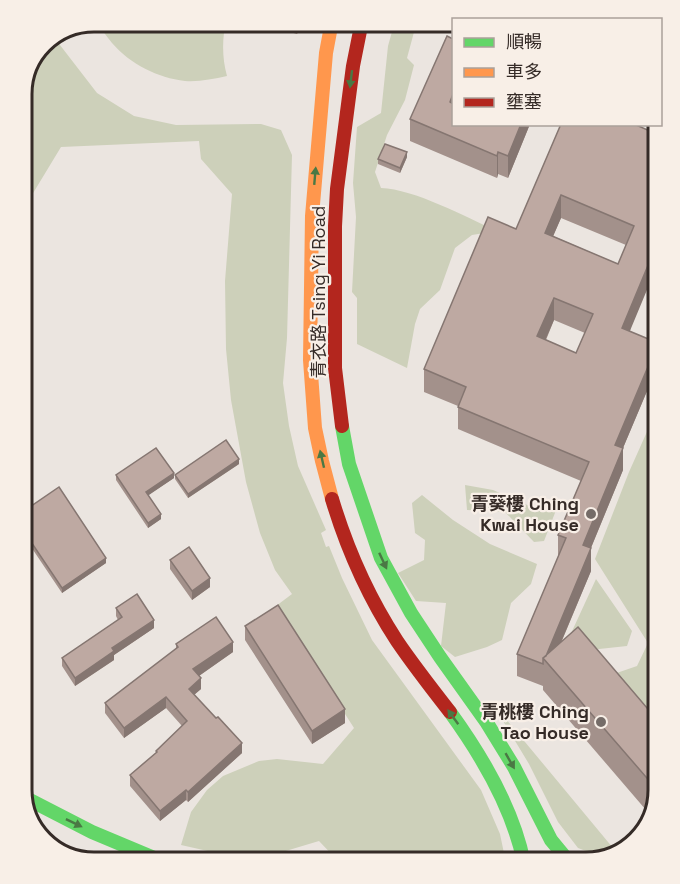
<svg xmlns="http://www.w3.org/2000/svg" width="680" height="884" font-family="'Space Grotesk','Noto Sans TC',sans-serif">
<rect width="100%" height="100%" fill="#ebe5e0"/>
<path fill="#cdd0ba" d="M95,21h131c-4,19 -4,37 1,55 -14,3 -28,6 -42,5 -27,-3 -55,-17 -73,-38 -6,-7 -11,-15 -17,-22z
M395,21h22l-10,37 7,7 -9,35 -18,35 -12,37 6,16c33,1 85,29 116,43l-25,4 -17,13 -15,42 -20,19 -5,15 -8,44 -50,-24v-46l-5,-6 4,-75 -3,-34 4,-56 24,-14 7,-67z
M53,36l44,57 37,23 42,9 85,-1 20,6 11,25 -5,183 -4,45 6,43 9,40 28,64 -5,3 5,14 3,-1 13,32 30,62 109,150 19,44 6,29h-166l-21,-22 -67,20 -71,-16 10,-33 16,-22 16,-14 36,-15 18,-2 46,5 31,-36 -78,-122 16,-12 -17,-24 -15,-37 -14,-51 -15,-82 -5,-51 -1,-68 7,-87 -31,-35 -2,-18 -138,6 -40,66v-125l24,-49z
M650,425l9,3v85l-10,26 -1,18 11,14v172l-54,-66 32,-11 11,-23 -53,-84 34,-87z
M465,485l28,5 48,21 19,-11 -16,41 -10,1 -29,-30 -38,-2z
M422,495l31,25 37,24 47,20 -6,20 -20,19 -9,37 -15,7 -32,10 -14,-11 5,-43 -30,-2 -18,-28 26,-13 1,-20 -10,-7 -3,-30z
M596,579l36,52 -5,15 -65,7z
M491,701l127,153 -14,4 -26,-10 -20,-26 -29,-58z"/>
<g fill="none" stroke-linecap="round" stroke-linejoin="round">
<path stroke="#63d668" stroke-width="14" d="M342,426l7,38 32,94 30,55 29,44 47,66 27,44 37,73 19,23
M450,712c32,44 63,96 74,151
M22,796l70,36 74,31"/>
<path stroke="#ff974d" stroke-width="14" d="M332,21l-6,32 -14,163 -2,144 5,68 7,33 10,38"/>
<path stroke="#b3261e" stroke-width="14" d="M342,426l-7,-58v-142l2,-37 16,-123 9,-45
M332,499c15,50 37,99 65,142 17,25 35,48 53,71
M52,849l10,6"/>
</g>
<path fill="#a3918b" fill-rule="evenodd" d="M276,21h25l-4,13 -21,-6z
M410,119l43,5h77l-22,54 -10,-4 -1,4 -87,-37z
M561,124l98,11 -29,196 28,34 -35,83v22l-32,78v23l-30,72 98,148 -7,26 -109,-127v-6v2l-26,-10v-22l41,-97v-22l23,-54 -123,-52v-23l-34,-14v-23l92,-140zM561,218l65,27 -8,19 -65,-28zM554,320l31,13 -9,20 -30,-13z
M407,157l-7,16 -22,-9v-5z
M239,464l-51,34 -13,-19v-4z
M116,475l58,3 -26,17 13,24 -13,9 -32,-48z
M21,513l85,50 -44,30 -41,-61z
M170,560l40,27 -18,13 -22,-31z
M116,608l38,20 -40,27v5l-39,26 -13,-20v-8l56,-38 -2,-4z
M245,626l100,97 -33,21 -67,-104z
M176,644l57,8 -34,24 2,13 -7,6 48,58 -54,49 -2,-2 -26,21 -30,-35v-11l26,-22v-2l26,-25 -16,-18 -42,30 -19,-25v-10l71,-54z"/>
<path fill="#857671" d="M298,21h3l-4,13v-9z
M453,94v22l-3,-14z
M521,124h9l-22,54v-22z
M407,152v5l-7,16v-5z
M498,152v22l-1,4v-22z
M561,195v23l-16,37v-22z
M659,239v22l-37,89v-22z
M554,298v22l-17,39v-23z
M658,343v22l-35,83v22l-40,97v-22l32,-100z
M239,459v5l-51,34v-4z
M174,473v5l-28,19v-5z
M161,514v5l-13,9v-5z
M591,548v23l-40,95 -7,-7z
M106,558v5l-44,30v-5z
M210,578v9l-18,13v-9z
M154,620v8l-40,27v5l-39,26v-8l37,-30z
M233,642v10l-40,28v-11z
M201,678v11l-12,10v-10z
M166,697v11l-42,30v-10z
M345,709v14l-33,21v-13z
M242,743v10l-54,49v-10z
M186,790v10l-26,21v-10z"/>
<path fill="#bea9a2" stroke="#857671" stroke-width="1.5" fill-rule="evenodd" d="M282,21h16l-1,4z
M447,36l6,3v55l-3,8 3,2v20h68l-13,32 -10,-4 -1,4 -87,-37z
M561,124h73l25,11v104l-37,89 36,15 -43,102 8,3 -40,97 8,3 -45,108 -3,2v6l-26,-10 49,-116 -8,-3 31,-73 -131,-55 8,-20 -42,-18 64,-152 28,12zM561,195l73,31 -16,38 -73,-31zM554,298l39,16 -17,39 -39,-17z
M385,144l22,8 -7,16 -22,-9z
M226,440l13,19 -51,35 -13,-19z
M156,448l18,25 -28,19 15,22 -13,9 -32,-48z
M59,487l47,71 -44,30 -41,-61v-14z
M189,547l21,31 -18,13 -22,-31z
M137,594l17,26 -42,28 2,3 -39,27 -13,-20 60,-41 -6,-9z
M278,605l67,104 -33,22 -67,-105z
M216,617l17,25 -40,27 8,9 -12,11 27,29 2,-1 24,26 -54,49 -2,-2 -26,21 -30,-36 27,-23 -1,-1 31,-30 -21,-24 -42,31 -19,-25 73,-56 -2,-3z
M578,627l81,95v70l-116,-134z"/>
<defs><path id="oneway-solid" d="M-6-.8H1V-3.2L6.5 0L1 3.2V.8H-6Z" transform="scale(1.5)"/></defs>
<g fill="#4a7844">
<use href="#oneway-solid" transform="translate(351 79) rotate(97)"/>
<use href="#oneway-solid" transform="translate(315 176) rotate(-85)"/>
<use href="#oneway-solid" transform="translate(322 459) rotate(-103)"/>
<use href="#oneway-solid" transform="translate(383 561) rotate(65)"/>
<use href="#oneway-solid" transform="translate(453 717) rotate(-126)"/>
<use href="#oneway-solid" transform="translate(510 761) rotate(60)"/>
<use href="#oneway-solid" transform="translate(74 823) rotate(26)"/>
</g>
<g fill="#756c68" stroke="#f8efe7" stroke-width="2">
<circle cx="591" cy="514" r="6"/>
<circle cx="601" cy="722" r="6"/>
</g>
<g text-anchor="middle" stroke-width="4.5" stroke-linejoin="round" paint-order="stroke">
<g font-size="18" fill="#352b27" stroke="#f8efe7">
<text transform="translate(319 292) rotate(-90)" y="6">青衣路 Tsing Yi Road</text>
</g>
<g font-size="18" font-weight="bold" fill="#352b27" stroke="#f8efe7" text-anchor="end">
<text x="579" y="510">青葵樓 Ching<tspan x="579" dy="21">Kwai House</tspan></text>
<text x="589" y="718">青桃樓 Ching<tspan x="589" dy="21">Tao House</tspan></text>
</g>
</g>
<path d="M0 0H680V884H0ZM94 32H586A62 62 0 0 1 648 94V790A62 62 0 0 1 586 852H94A62 62 0 0 1 32 790V94A62 62 0 0 1 94 32Z" fill="#f8efe7" fill-rule="evenodd"/>
<path fill="none" stroke="#352b27" stroke-width="3" d="M94 32H586A62 62 0 0 1 648 94V790A62 62 0 0 1 586 852H94A62 62 0 0 1 32 790V94A62 62 0 0 1 94 32Z"/>
<rect x="452" y="18" width="210" height="108" fill="#f8efe7" stroke="#aaa19a" stroke-width="1.5"/>
<rect x="464" y="38" width="30" height="9" fill="#63d668" stroke="#aaa19a" stroke-width="1.5"/>
<text x="506" y="48" font-size="18" fill="#352b27">順暢</text>
<rect x="464" y="68" width="30" height="9" fill="#ff974d" stroke="#aaa19a" stroke-width="1.5"/>
<text x="506" y="78" font-size="18" fill="#352b27">車多</text>
<rect x="464" y="98" width="30" height="9" fill="#b3261e" stroke="#aaa19a" stroke-width="1.5"/>
<text x="506" y="108" font-size="18" fill="#352b27">壅塞</text>
</svg>
